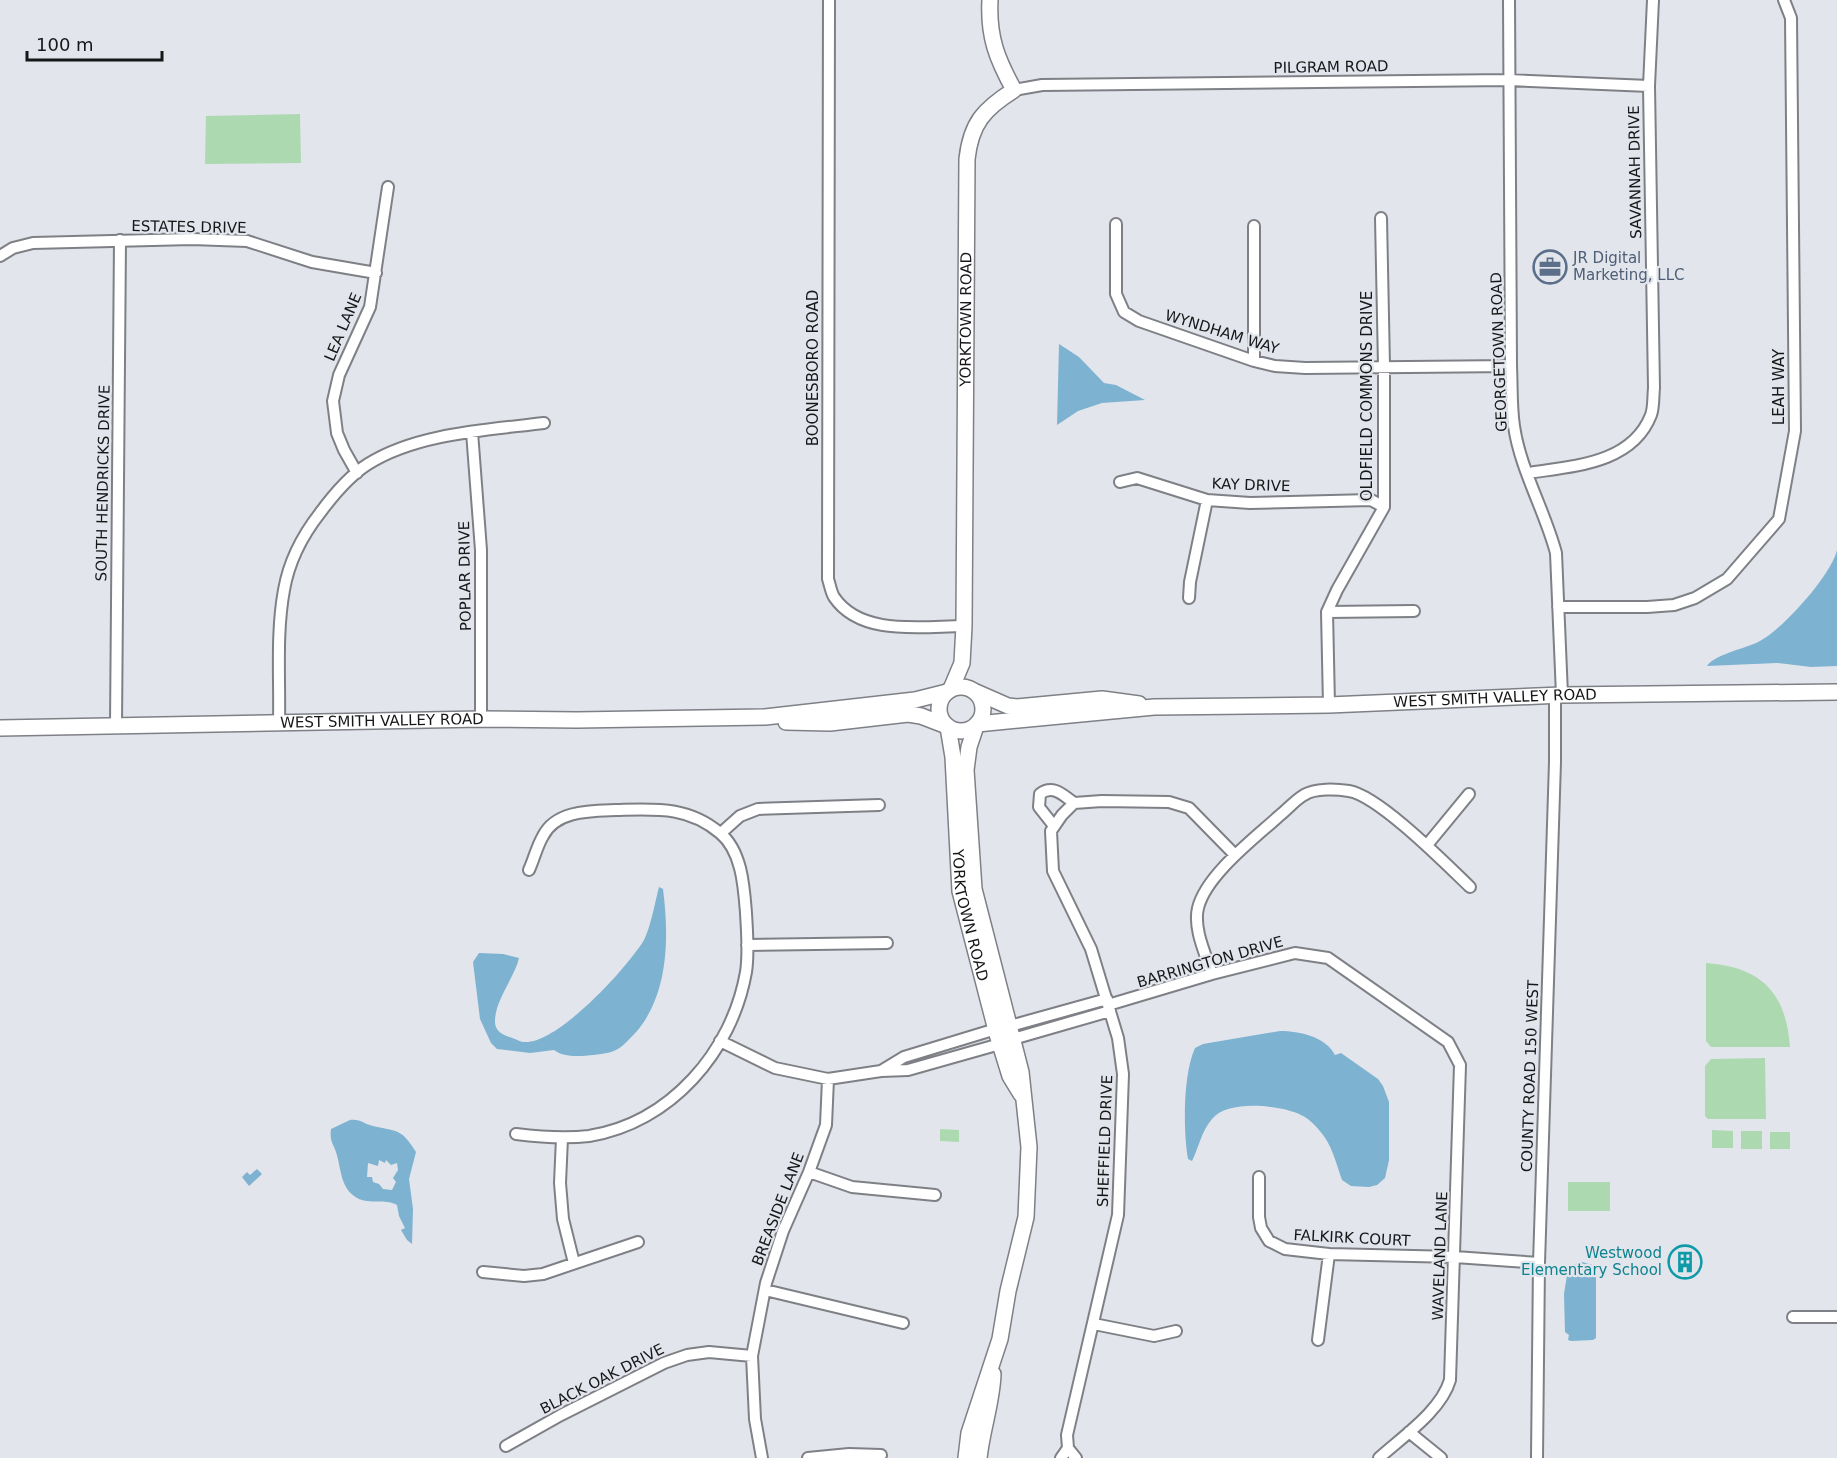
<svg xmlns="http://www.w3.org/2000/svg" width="1837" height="1458" font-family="'DejaVu Sans',sans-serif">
<rect width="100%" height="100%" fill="#e2e5eb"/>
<path fill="#add9b1" d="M300,114l1,49 -96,1 1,-48z
M1706,963c55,4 80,29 84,84h-79l-5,-6z
M1765,1058l1,61h-58l-3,-3v-50l6,-7z
M940,1129l19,1v12l-19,-1z
M1712,1130l21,1v17h-21z
M1741,1131h21v18h-21z
M1770,1132h20v17h-20z
M1568,1182h42v29h-42z"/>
<path fill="#7db2d1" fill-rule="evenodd" d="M1059,344l20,13 25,26 12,2 29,15 -43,3 -24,8 -21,14z
M1837,550v116l-26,1 -34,-4 -70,3c8,-12 38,-17 53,-25 23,-12 72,-67 77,-91z
M659,887l4,2c6,47 6,104 -26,142 -6,6 -13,15 -21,19 -6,3 -15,4 -22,5 -13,1 -30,3 -40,-5l-24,3 -33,-4 -6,-6 -11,-24 -7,-57 6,-9 24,1 16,4c-5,21 -25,43 -24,65 1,11 12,13 20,16 3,1 6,3 9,3 33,3 104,-75 120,-102 7,-14 11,-38 15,-53z
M1280,1031c20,0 46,6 55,24l6,-2 37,26 5,7 6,16v58l-4,18 -8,7 -8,2 -18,-1 -9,-6c-6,-17 -10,-36 -23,-50 -5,-6 -11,-12 -18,-15 -21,-10 -73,-16 -89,4 -11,13 -13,28 -20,42l-4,-2c-5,-29 -5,-85 7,-111l8,-4z
M350,1120c12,-1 13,4 23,6 25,6 28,2 43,26l-7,27 4,30 -1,35 -5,-4 -6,-10 4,-2 -6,-12 -2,-11c-13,-7 -26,0 -40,-7 -19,-11 -15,-34 -23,-51 -3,-6 -4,-10 -3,-18zM379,1160l6,3 1,-3 5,5 6,-2 1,7 -5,8 3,4 -4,8 -9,-1 -4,-5 -6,-2 -1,-5h-5l1,-14 10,3z
M257,1169l5,5 -13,12 -7,-9 5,-5 3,3z
M1582,1262l14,4v72l-3,2 -22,1 -3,-1 1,-5 -4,-3 -1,-38 4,-25 1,-3z"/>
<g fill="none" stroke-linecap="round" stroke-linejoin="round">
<defs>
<path id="street" d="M829,0l-1,579c2,6 3,13 6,18 27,40 89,29 130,29
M1509,0l2,366c1,20 0,41 3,60 6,43 31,85 42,127l6,142
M1014,90l28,-5 467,-5 140,6
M1116,224v70l8,18 15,9 115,40 21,5 30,2 206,-2
M0,256l13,-8 20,-5 159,-4 55,2 65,21 64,11
M1254,361v-135
M472,432l9,118v169
M357,473l-13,-23 -7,-17 -4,-32 6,-26 31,-68 18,-120
M1528,473c45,-7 104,-9 123,-58 3,-8 2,-19 3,-27l-5,-302 4,-86
M1120,482l17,-4 70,22 43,3 121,-3 13,7
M1189,598l1,-16 17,-82
M1558,607h89l27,-2 21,-7 32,-19 52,-60 16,-88 -4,-413 -7,-18
M1327,612l87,-1
M1329,705l-2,-93 10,-22 47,-83v-141l-3,-148
M279,722c1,-43 -3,-89 5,-132 5,-29 18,-54 36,-77 14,-19 29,-37 48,-49 49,-31 120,-34 176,-41
M116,725l4,-485
M1054,826l-15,-19 1,-13c13,-10 23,1 34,9
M721,833l19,-17 18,-7 121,-4
M1427,845l42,-51
M747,945l140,-2
M1212,974c-6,-19 -19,-45 -14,-66 8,-33 57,-70 81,-92 8,-6 16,-16 25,-21 11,-7 32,-6 45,-4 30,5 97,73 121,96
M1108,1005l104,-31 83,-21 33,5 120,84 12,23 -10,315c-9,31 -48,57 -71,78
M1010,1026l97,-27
M1013,1039l97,-28
M720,1041l55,27 53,11 53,-8 27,-1 92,-26
M881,1071l23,-14 92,-28
M516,1134c24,3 48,5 73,2 81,-13 143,-84 157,-164 3,-19 1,-40 0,-59 -2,-26 -4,-62 -26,-80 -32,-27 -64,-24 -104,-23 -25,1 -60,0 -73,26 -6,10 -9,23 -14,34
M562,1138l-2,45 3,36 11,44
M809,1172l43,15 83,8
M1259,1177v40l2,11 8,13 16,8 44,5 126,3 84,6
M483,1272l41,4 19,-2 95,-32
M765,1290l138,33
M1793,1317h44
M1094,1324l60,12 22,-5
M1318,1340l11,-86
M1409,1432l32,26
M506,1446l55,-31 103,-52 23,-8 22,-3 43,4
M762,1458l-7,-39 -3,-63 14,-73 17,-52 26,-59 17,-47 2,-46
M808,1458l41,-4 32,1
M1061,1458l7,-10
M1076,1458l-8,-10 -1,-13 51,-220 5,-141 -5,-36 -27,-89 -38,-78 -2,-40 11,-16 12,-12 28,-2 67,1 20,6 46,47
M1537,1458l2,-195 16,-501v-66"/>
<g id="secondary">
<circle cx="961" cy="709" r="22"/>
<path id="s1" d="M951,689l11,-26 2,-37 3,-467c4,-36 17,-50 47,-69 -17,-31 -26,-53 -24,-90"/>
<path d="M976,692l32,14 9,1 85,-8 37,5"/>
<path d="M786,722l44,1 78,-9 13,2 26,10"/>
<path id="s2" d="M977,724l177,-17 175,-2 233,-10 275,-3"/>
<path id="s3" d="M948,727l5,30 7,134 37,143 13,42 11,18"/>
<path id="s4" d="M0,728l481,-9 96,1 188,-3 150,-17 32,-8"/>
<path d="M966,1458l3,-25 31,-94 8,-48 18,-74 3,-70 -8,-75 -47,-183 -8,-119 3,-23 7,-21"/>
<path d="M979,1458c3,-29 13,-55 14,-84"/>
</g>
</defs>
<use href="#street" stroke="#7e8086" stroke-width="14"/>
<use href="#secondary" stroke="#7e8086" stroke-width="18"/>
<use href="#street" stroke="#fff" stroke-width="10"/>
<use href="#secondary" stroke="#fff" stroke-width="15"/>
</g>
<defs>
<symbol id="office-ring" viewBox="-11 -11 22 22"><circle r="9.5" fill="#e2e5eb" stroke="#5c6f8a" stroke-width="1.5"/><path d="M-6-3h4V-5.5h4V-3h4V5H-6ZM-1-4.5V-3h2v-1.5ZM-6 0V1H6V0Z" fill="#5c6f8a"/></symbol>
<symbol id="building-ring" viewBox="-11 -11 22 22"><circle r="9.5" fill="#e2e5eb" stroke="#0f9aa8" stroke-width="1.5"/><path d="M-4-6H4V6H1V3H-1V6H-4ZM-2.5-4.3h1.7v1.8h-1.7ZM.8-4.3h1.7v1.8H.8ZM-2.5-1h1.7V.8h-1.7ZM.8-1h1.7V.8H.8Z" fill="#0f9aa8"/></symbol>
</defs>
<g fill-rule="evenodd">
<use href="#office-ring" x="1531" y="248" width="38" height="38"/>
<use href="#building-ring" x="1666" y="1243" width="38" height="38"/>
</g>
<g text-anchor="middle" stroke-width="4.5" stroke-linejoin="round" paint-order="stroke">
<g font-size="15" fill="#161719" stroke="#e2e5eb">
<text transform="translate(1331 67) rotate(-1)" y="5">PILGRAM ROAD</text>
<text transform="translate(1635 172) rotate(-91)" y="5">SAVANNAH DRIVE</text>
<text transform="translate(189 227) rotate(1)" y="5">ESTATES DRIVE</text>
<text dy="5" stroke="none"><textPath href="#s1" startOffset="372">YORKTOWN ROAD</textPath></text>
<text transform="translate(343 327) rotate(-67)" y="5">LEA LANE</text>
<text transform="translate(1222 332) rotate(17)" y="5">WYNDHAM WAY</text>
<text transform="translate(1499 352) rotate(-92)" y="5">GEORGETOWN ROAD</text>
<text transform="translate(813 368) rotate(-90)" y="5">BOONESBORO ROAD</text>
<text transform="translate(1779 387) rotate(-90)" y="5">LEAH WAY</text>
<text transform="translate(1367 396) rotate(-90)" y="5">OLDFIELD COMMONS DRIVE</text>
<text transform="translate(103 483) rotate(-89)" y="5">SOUTH HENDRICKS DRIVE</text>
<text transform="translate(1251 485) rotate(2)" y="5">KAY DRIVE</text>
<text transform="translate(465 576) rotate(-91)" y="5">POPLAR DRIVE</text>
<text dy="5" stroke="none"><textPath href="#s2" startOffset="519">WEST SMITH VALLEY ROAD</textPath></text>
<text dy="5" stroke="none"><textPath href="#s4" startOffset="382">WEST SMITH VALLEY ROAD</textPath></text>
<text dy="5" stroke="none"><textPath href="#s3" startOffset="190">YORKTOWN ROAD</textPath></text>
<text transform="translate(1210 962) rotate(-16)" y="5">BARRINGTON DRIVE</text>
<text transform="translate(1530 1076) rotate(-88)" y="5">COUNTY ROAD 150 WEST</text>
<text transform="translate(1105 1141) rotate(-88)" y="5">SHEFFIELD DRIVE</text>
<text transform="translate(778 1209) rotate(-69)" y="5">BREASIDE LANE</text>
<text transform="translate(1352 1238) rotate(3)" y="5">FALKIRK COURT</text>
<text transform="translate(1440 1256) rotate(-88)" y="5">WAVELAND LANE</text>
<text transform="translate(602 1379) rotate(-27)" y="5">BLACK OAK DRIVE</text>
</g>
<g font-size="15" fill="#4e5e75" stroke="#e2e5eb" text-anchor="start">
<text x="1573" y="263">JR Digital<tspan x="1573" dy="17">Marketing, LLC</tspan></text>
</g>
<g font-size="15" fill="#0d838f" stroke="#e2e5eb" text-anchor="end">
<text x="1662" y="1258">Westwood<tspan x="1662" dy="17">Elementary School</tspan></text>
</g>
</g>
<path d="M27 51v9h135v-9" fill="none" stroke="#161719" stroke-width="3"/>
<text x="36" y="51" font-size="18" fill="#161719" stroke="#e2e5eb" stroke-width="4.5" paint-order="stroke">100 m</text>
</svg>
